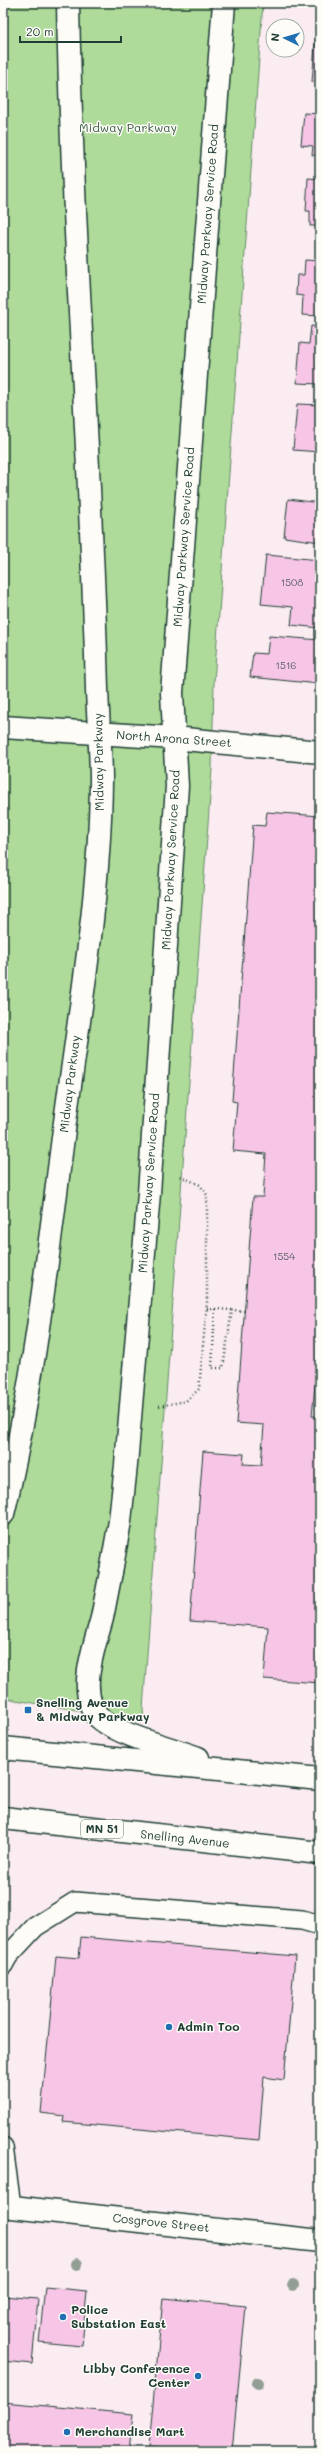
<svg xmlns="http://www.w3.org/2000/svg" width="323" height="2454" font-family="Mali,sans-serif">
<rect width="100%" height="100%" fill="#fbecf2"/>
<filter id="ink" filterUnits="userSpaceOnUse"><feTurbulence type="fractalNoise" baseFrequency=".025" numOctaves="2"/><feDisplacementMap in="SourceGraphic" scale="8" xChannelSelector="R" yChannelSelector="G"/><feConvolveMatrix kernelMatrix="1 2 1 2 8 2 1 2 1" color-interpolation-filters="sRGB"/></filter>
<g filter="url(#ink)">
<path fill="#aedb9a" stroke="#668c67" d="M3,3h260l-49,679 -2,87 -69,940 1,12 -141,-23z"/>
<path fill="#f7c6e7" stroke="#1f3d34" d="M316,34h4v49l-8,-1z
M304,113l16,1v42l-8,-1 1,-9 -12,-1z
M308,178l12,1v47h-10v-15h-4z
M305,260l15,1v55l-18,-1 1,-19 -7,-1 1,-20h7z
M311,326l9,1v57l-23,-1 3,-40 9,1z
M297,404l23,1v47l-27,-2z
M288,499l32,4v39l-36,-5z
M266,555l54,5v68l-29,-3 2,-18 -32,-3z
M269,636l51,4 -1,44 -69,-7 3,-24 14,1z
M267,812l53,4v251l-3,44h3v224l-8,81 8,1v266l-56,-4 4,-52 -78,-6 13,-170 41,3 -1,10 18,1 3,-40 -28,-2 17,-226h10l3,-43 -33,-3 4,-49 -5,-1 21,-276 12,1z
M81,1937l214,19 -11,124 -20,-3 -5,63 -196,-18 1,-6 -23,-3 15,-157 23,2z
M45,2287l42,4 -5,55 -43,-4z
M3,2296l35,3 -6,65 -29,-3z
M163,2298l83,8 -14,145h-36l-47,-5z
M3,2402l130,12 -4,37h-126z"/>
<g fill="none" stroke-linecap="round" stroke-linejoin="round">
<defs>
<path id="lane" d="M3,1965l5,-9 27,-29 40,-25 227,18 18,5
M3,2147l8,59"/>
<path id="street" d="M3,727l171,11 146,14
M111,1572l9,-51 6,-56 23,-272 28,-407 -5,-93 52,-690
M3,2206l317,35"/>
<path id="secondary" d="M3,1514c31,-128 45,-261 62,-392 15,-113 35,-227 36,-341 0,-31 -3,-61 -4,-92 -6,-229 -25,-457 -29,-686"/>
<path id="primary" d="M111,1572c-3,15 -6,31 -9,46 -7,27 -28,80 0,102 22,17 69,28 96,38
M3,1748l317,31
M3,1818l317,35"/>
</defs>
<use href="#lane" stroke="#1f3d34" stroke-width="22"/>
<use href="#street" stroke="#1f3d34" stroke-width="25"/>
<use href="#secondary" stroke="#1f3d34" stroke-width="25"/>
<use href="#primary" stroke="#1f3d34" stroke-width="25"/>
<path stroke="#1f3d34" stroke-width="2.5" stroke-dasharray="1 3" stroke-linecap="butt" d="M207,1309h8l-3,59h11l9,-58 12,1
M215,1309l17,1
M159,1406l27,-5 13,-12 8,-86v-108l-7,-10 -20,-9"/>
<use href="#lane" stroke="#fdfcf7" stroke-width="19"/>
<use href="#street" stroke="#fdfcf7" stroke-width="22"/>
<use href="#secondary" stroke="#fdfcf7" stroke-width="22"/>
<use href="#primary" stroke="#fdfcf7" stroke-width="22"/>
</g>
<g fill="#929d94">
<circle cx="77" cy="2264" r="6"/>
<circle cx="293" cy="2285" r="6"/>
<circle cx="258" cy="2383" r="6"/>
</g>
</g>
<g fill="#1f6fb2" stroke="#fdfcf7" stroke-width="1.5">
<rect x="24" y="1706" width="8" height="8" rx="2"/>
<circle cx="169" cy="2027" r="4"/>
<circle cx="63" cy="2317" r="4"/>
<circle cx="198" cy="2376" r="4"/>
<circle cx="67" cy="2432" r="4"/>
</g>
<g text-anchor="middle" stroke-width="3" stroke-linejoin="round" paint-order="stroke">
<g font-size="10" fill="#555f61">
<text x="292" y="586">1508</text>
<text x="286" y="669">1516</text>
<text x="284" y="1260">1554</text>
</g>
<rect fill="#fdfcf7" stroke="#62766e" stroke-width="1" x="81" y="1820" width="42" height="18" rx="3"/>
<g font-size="11" font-weight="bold" fill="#1f3d34">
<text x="102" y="1833">MN 51</text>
</g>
<g font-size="12" fill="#3c5d48" stroke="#fdfcf7">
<text x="128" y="132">Midway Parkway</text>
</g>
<g font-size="12" fill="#1f3d34" stroke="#fdfcf7">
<text transform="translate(208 214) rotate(-86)" y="4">Midway Parkway Service Road</text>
<text transform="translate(184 537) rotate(-86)" y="4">Midway Parkway Service Road</text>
<text transform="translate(174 739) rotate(4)" y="4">North Arona Street</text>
<text transform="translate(99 762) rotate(-91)" y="4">Midway Parkway</text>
<text transform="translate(171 860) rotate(-87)" y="4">Midway Parkway Service Road</text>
<text transform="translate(70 1084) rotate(-83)" y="4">Midway Parkway</text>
<text transform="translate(149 1183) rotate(-86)" y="4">Midway Parkway Service Road</text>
<text transform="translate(185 1839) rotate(6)" y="4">Snelling Avenue</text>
<text transform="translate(161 2223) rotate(6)" y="4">Cosgrove Street</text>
</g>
<g font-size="12" font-weight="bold" fill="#1f3d34" stroke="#fdfcf7" text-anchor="start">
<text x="36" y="1707">Snelling Avenue<tspan x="36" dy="14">&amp; Midway Parkway</tspan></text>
<text x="177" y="2031">Admin Too</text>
<text x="71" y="2314">Police<tspan x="71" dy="14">Substation East</tspan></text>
<text x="190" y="2373" text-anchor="end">Libby Conference<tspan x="190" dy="14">Center</tspan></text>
<text x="75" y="2436">Merchandise Mart</text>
</g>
</g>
<rect width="323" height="2454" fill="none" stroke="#fdfcf7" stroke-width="16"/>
<rect x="8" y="8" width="307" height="2438" fill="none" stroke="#1f3d34" stroke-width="1.5" filter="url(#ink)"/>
<g transform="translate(285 38) rotate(275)"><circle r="19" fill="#fdfcf7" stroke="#a4b0a9"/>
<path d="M0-3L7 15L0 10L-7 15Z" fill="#1f6fb2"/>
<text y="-6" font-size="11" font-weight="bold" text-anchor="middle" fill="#1f3d34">N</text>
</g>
<path d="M20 36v6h101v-6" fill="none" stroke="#1f3d34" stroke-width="2"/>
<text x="26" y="36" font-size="12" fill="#1f3d34" stroke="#fdfcf7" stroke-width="3" paint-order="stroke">20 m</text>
</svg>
